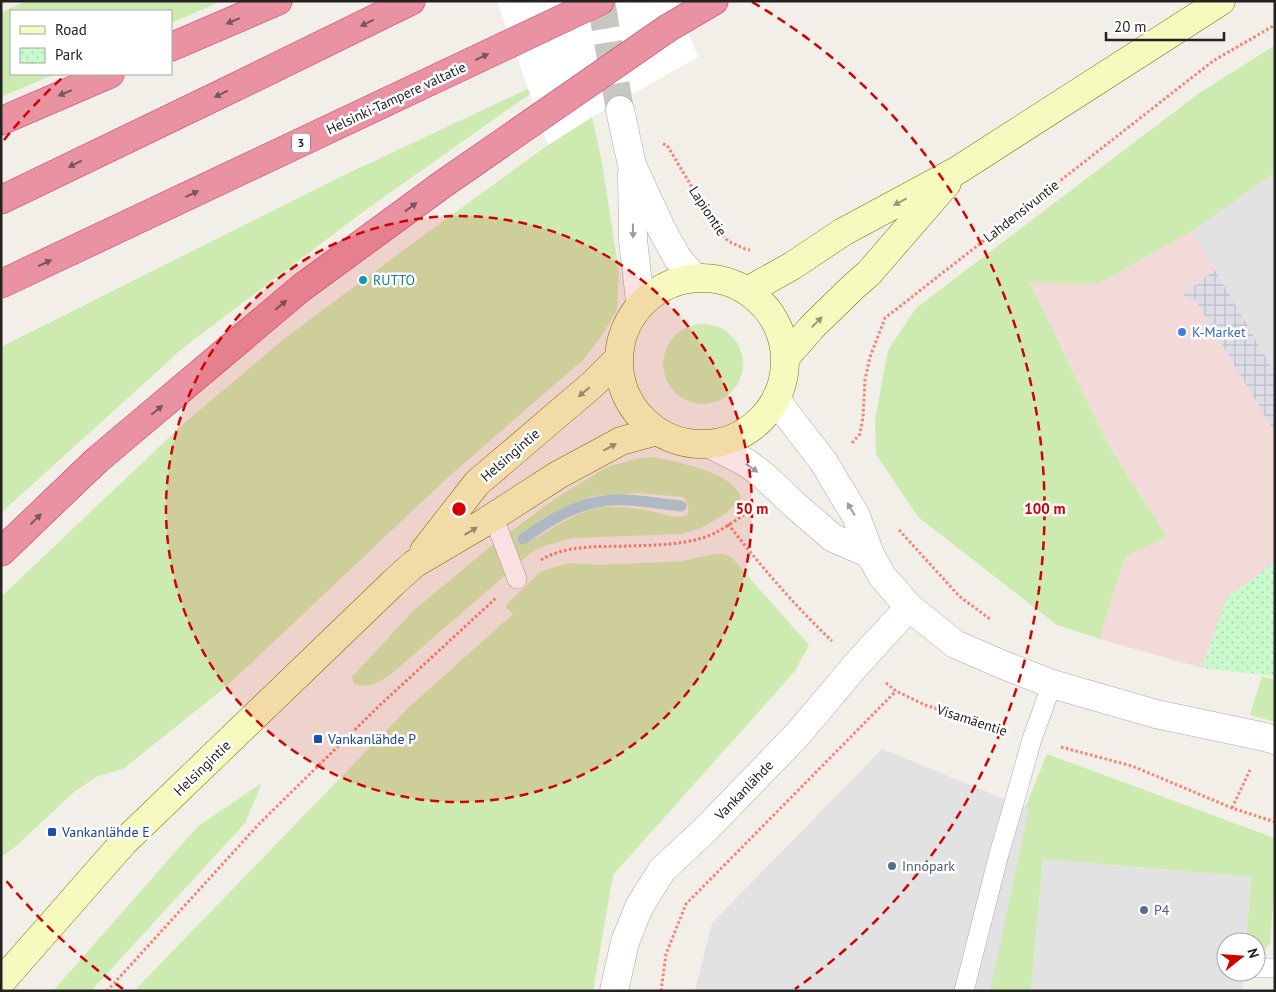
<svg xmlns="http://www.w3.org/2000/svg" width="1276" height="992" font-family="'PT Sans',sans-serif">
<defs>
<pattern id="park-dots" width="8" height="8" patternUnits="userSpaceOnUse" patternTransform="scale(1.25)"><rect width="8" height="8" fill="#c8facc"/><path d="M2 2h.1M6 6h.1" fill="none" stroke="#acd6af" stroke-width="1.8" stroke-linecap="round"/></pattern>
<pattern id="plaza-grid" width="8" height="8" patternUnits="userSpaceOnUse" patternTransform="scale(1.25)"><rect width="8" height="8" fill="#dddde8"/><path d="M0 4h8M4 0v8" fill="none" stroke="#bdbdc7"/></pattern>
</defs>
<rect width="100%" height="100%" fill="#f2efe9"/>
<path fill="#f2dad9" d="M1275,173v389l-48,36 -25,70 -102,-29 12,-42 14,-41 41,-19 -58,-91 -79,-164 68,2 94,-53z"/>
<path fill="#cdebb0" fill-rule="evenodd" d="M27,1h195l-51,22v-12h-160v63h44l-54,23v-85z
M1275,45v128l-83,58 -94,53 -68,-1 79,163 58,91 -41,19 -14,41 -12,42 -43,-14 -139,-108 -42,-63 -1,-34 13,-70 28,-42 282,-214z
M564,72l-47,31 -150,106 -184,139 -182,165v-166l337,-169z
M592,117l10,45 17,110 -2,38 -16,27 -17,22 -138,120 -218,206 -105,84 -25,7 -24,16 -59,55 -14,10v-260l180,-171 104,-88 135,-100 128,-93z
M663 364a40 40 0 1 1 80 0a40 40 0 1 1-80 0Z
M655,457c24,6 75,14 86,39l-1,4 -15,14 -24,14 -20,6 -108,4 -26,7 -15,7 -143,124c-13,8 -20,12 -35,8l-2,-7 62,-67 77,-64 62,-46 54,-33 33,-9zM637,493l45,4 3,2c2,5 7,14 -1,17 -9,3 -28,-4 -38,-6 -12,-2 -26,-3 -39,-3 -22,0 -42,14 -61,25 -9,5 -17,11 -28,11l5,-9 19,-15 22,-12 29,-11z
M714,554h11l6,3 78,88 -14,26 -182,204 -20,116h-459l275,-284 104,-93 -8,-8 34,-33 12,-5 19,-5 30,2 83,-4z
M1262,676l13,4v42l-25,-7z
M1047,754l228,84v43l-5,63 -9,10h-5v-12h-10l5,-65 -208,-18 -12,132h-42l36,-183z
M262,783l-17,40 -154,168h-38l145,-165z"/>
<path fill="url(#park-dots)" d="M1275,562v114l-73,-8 25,-70z"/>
<path fill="#e2e2e2" d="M1275,173v200l-83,-142z
M882,749l147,60 -39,182h-295l17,-68z
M1043,859l208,18 -5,65h-20v30h17l-1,19h-211z"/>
<path fill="url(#plaza-grid)" d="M1215,270l60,103v60l-80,-134 -6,3 -5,-8z"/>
<path fill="#fff" d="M497,1h179l22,56 -106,60 -44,28z"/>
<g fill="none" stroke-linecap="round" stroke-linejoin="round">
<path stroke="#aad3df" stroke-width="11" d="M523,539c32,-23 62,-41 103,-39 19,1 37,4 55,6"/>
<path stroke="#c8c6c1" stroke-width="28" stroke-dasharray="28 14" stroke-linecap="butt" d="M601,1l19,109"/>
<defs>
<path id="service" d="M495,516l2,10 20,53
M1256,968h19
M964,991l35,-137 15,-51 18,-64 20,-55"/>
<path id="minor" d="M614,991l11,-49 14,-35 23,-37 45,-42 90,-93 60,-71 52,-57"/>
<path id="tertiary" d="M620,110l12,55 30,65 16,29 17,19
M632,174l1,66 7,61
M777,397l5,11 41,53 33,55 14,38 12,22 27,31 46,37 46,20 51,20 104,30 109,23 10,3
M710,444l37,19 17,13 33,31 36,31 37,16"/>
<path id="secondary" d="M619 361a83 83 0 1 1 166 0a83 83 0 1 1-166 0Z
M747,291l45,-25 51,-34 115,-62 263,-169
M785,358l27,-31 41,-40 16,-14 78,-90
M424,551l53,-68 116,-99 26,-26
M1,982l123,-140 269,-259 21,-19 68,-40 76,-49 63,-34 36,-10"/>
<path id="motorway" d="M171,47l107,-46
M1,121l109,-47
M1,200l226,-109 184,-90
M1,284l599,-283
M1,552l96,-92 204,-172 142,-104 225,-156 46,-27"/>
</defs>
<use href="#service" stroke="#a9a9a9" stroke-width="20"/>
<use href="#minor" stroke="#a9a9a9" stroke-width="29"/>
<use href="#tertiary" stroke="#a9a9a9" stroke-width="29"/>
<use href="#secondary" stroke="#707d05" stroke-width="29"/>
<use href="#motorway" stroke="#dc2a67" stroke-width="29"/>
<path stroke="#fa8072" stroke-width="3" stroke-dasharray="2.5 2.5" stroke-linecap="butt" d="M663,144l4,1 48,81 13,15 17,8 5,1
M852,443l8,-9 3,-17 2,-37 5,-23 15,-39 328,-257 62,-36
M728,524c32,41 66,81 104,117
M899,530l60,66 31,23
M541,560c26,-16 60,-13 89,-14 24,-1 49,-1 72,-8 16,-4 35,-19 49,-28
M886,683l10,8 29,14 80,25
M1061,747l71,19 100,42 43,14
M1232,808l18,-38
M1,878l1,-1
M107,991l152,-167 120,-118 117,-108
M661,991l5,-37 20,-50 210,-213"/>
<use href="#service" stroke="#fff" stroke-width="19"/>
<use href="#minor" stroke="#fff" stroke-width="28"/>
<use href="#tertiary" stroke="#fff" stroke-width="28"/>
<use href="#secondary" stroke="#f7fabf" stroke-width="28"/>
<use href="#motorway" stroke="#e892a2" stroke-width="28"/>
</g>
<defs><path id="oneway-solid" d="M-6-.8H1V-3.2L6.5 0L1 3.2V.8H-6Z" transform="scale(1.25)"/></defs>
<g fill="#7b545c">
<use href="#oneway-solid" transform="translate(233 21) rotate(157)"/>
<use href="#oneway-solid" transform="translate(367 23) rotate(154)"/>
<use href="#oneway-solid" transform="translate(482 57) rotate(-25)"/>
<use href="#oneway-solid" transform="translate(65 93) rotate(157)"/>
<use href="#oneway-solid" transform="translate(221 94) rotate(154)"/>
<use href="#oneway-solid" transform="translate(75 164) rotate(154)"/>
<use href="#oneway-solid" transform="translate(192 194) rotate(-25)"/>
<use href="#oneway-solid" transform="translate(411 207) rotate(-36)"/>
<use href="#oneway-solid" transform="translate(45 263) rotate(-25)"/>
<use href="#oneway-solid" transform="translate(281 305) rotate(-40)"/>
<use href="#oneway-solid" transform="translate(157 410) rotate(-40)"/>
<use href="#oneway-solid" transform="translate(36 519) rotate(-44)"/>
</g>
<g fill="#979978">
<use href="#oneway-solid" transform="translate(900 202) rotate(152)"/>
<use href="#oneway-solid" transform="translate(817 322) rotate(-45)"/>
<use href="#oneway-solid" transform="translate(584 392) rotate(140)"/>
<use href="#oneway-solid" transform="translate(610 447) rotate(-28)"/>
<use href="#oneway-solid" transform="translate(471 531) rotate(-31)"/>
</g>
<g fill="#9c9c9c">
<use href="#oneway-solid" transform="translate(633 231) rotate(89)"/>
<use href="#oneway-solid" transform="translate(752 468) rotate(35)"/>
<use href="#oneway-solid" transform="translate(851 509) rotate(-121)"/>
</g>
<circle cx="459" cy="509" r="293" fill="#d40000" fill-opacity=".12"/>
<g fill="none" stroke="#d40000" stroke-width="2.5" stroke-dasharray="9 6">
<circle cx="459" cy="509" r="293"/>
<path d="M123 989A586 586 0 0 1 4 878M4 140A586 586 0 0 1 63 77M752 2A586 586 0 0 1 795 989"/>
</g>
<circle fill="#0f9aa8" stroke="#fff" stroke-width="2" cx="363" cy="280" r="5"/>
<circle fill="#3f7fe0" stroke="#fff" stroke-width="2" cx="1182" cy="332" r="5"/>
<g fill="#1a4fb4" stroke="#fff" stroke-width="2">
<rect x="313" y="734" width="10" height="10" rx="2.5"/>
<rect x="47" y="827" width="10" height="10" rx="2.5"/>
</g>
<g fill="#5c6f8a" stroke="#fff" stroke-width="2">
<circle cx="892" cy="866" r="5"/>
<circle cx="1144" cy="910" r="5"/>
</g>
<g text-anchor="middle" stroke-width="5" stroke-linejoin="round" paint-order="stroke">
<rect fill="#fff" stroke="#646464" stroke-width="1" x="292" y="133.5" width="18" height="19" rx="4"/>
<g font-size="12" font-weight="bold" fill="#222">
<text x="301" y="147">3</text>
</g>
<g font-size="14" fill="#222" stroke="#fff">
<text transform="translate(396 98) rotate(-25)" y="5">Helsinki-Tampere valtatie</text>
<text transform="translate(708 211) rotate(57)" y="5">Lapiontie</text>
<text transform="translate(1021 211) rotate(-38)" y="5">Lahdensivuntie</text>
<text transform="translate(510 455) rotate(-41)" y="5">Helsingintie</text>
<text transform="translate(972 720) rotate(18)" y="5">Visamäentie</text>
<text transform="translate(202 768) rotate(-44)" y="5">Helsingintie</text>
<text transform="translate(744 790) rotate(-46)" y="5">Vankanlähde</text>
</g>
<g font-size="14" fill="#0d838f" stroke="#fff" text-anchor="start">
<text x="373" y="285">RUTTO</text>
</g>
<g font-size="14" fill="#366cbe" stroke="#fff" text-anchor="start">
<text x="1192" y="337">K-Market</text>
</g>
<g font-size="14" fill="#164399" stroke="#fff" text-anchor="start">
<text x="328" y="744">Vankanlähde P</text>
<text x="62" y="837">Vankanlähde E</text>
</g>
<g font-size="14" fill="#4e5e75" stroke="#fff" text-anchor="start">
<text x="902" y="871">Innopark</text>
<text x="1154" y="915">P4</text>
</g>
</g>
<circle cx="459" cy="509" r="8" fill="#d40000" stroke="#fff" stroke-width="2.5"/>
<g font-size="15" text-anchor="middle" font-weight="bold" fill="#d40000" stroke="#fff" stroke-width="5" stroke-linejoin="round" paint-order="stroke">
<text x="752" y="514">50 m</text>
<text x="1045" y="514">100 m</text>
</g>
<rect width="1276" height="992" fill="none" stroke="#222222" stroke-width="5"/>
<rect x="10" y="10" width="162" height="65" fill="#ffffff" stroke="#a7a7a7"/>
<rect x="20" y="26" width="25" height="8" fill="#f7fabf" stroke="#a7a7a7"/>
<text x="55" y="35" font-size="15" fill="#222222">Road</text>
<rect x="20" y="48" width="25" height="15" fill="url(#park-dots)" stroke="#a7a7a7"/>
<text x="55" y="60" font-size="15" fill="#222222">Park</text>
<g transform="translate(1241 957) rotate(73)"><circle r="24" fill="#ffffff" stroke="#a7a7a7"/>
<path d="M0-4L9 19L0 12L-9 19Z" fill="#d40000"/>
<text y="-8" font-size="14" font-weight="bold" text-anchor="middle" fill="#222222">N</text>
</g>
<path d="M1106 32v8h118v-8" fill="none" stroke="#222222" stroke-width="2.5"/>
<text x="1114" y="32" font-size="15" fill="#222222" stroke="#ffffff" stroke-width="4" paint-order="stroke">20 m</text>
</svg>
